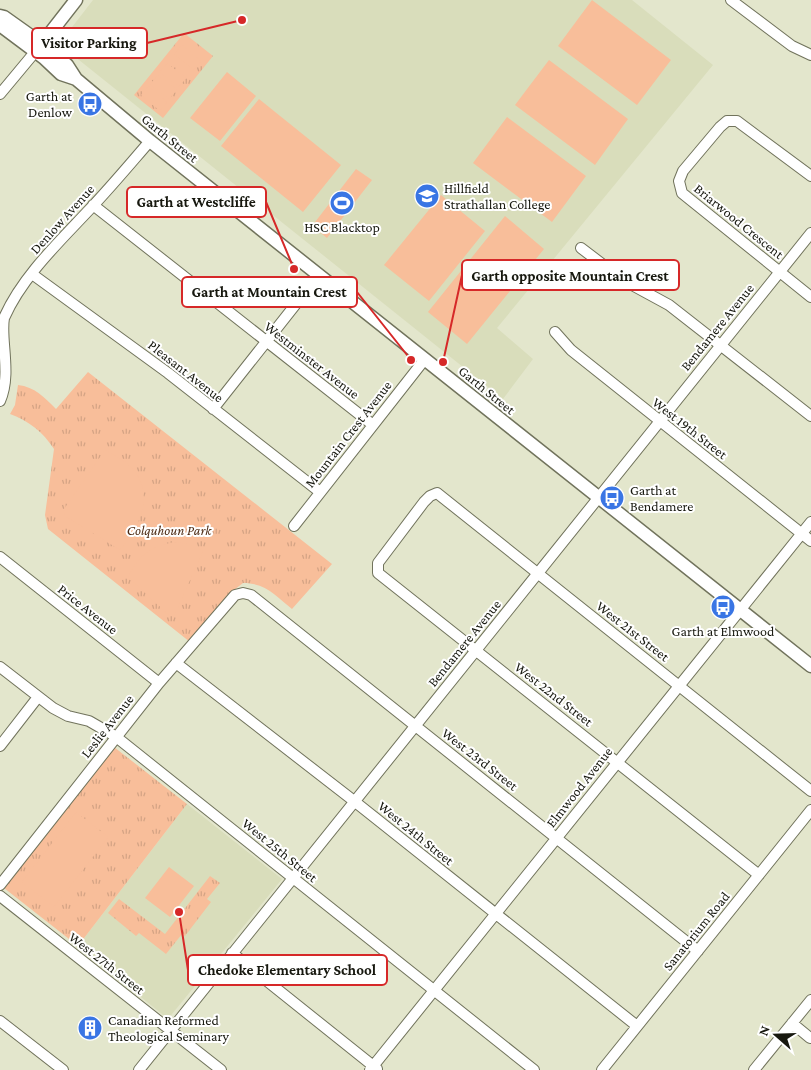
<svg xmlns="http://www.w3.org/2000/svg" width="811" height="1070" font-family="'Crimson Pro',serif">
<defs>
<pattern id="park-tufts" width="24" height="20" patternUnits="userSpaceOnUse" patternTransform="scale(1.25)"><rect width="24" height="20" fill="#f8be9a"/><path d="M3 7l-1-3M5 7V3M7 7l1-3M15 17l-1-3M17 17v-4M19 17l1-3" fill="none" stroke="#d4a384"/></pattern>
</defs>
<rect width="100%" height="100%" fill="#e3e6cc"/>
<path fill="#d9ddbb" d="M93,0h539l81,65 -216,263 36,31 -30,40 -444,-355z
M187,804l95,75 -114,140 -90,-73z"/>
<path fill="url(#park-tufts)" d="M184,33l29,23 -50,62 -29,-23z
M88,372l244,192 -40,45c-16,-13 -26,-26 -49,-26l-9,7 -44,52 -142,-113 -3,-14 9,-66c-11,-17 -25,-28 -44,-35l5,-9 3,-20c17,2 26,12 38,24z
M114,747l73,57 -109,142 -74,-58z
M210,876l10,7 -13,16 4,3 -26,34 -3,-2 -16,20 -27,-21 -3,3 -28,-23 11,-14 46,35z"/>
<path fill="#f8be9a" d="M592,0l79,60 -34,45 -79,-59z
M182,45l19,16 -7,9 -20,-16z
M549,60l79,59 -33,46 -80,-60z
M167,63l19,15 -7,9 -19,-15z
M227,72l29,24 -36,45 -30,-23z
M158,75l19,15 -8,9 -19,-15z
M148,86l19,16 -7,9 -19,-16z
M259,99l82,66 -38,47 -82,-66z
M507,117l79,59 -34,46 -79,-59z
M356,169l16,11 -45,58 -15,-12z
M441,195l44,36 -56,70 -45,-36z
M505,216l39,33 -77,95 -39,-32z
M105,450c9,5 19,10 26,17 25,26 9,60 -11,83l-55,-34 -1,-7z
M174,542l15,2 14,7 -28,63 -6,1 -41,-38c11,-22 21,-30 46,-35z
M76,812l32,25 -54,70 -32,-25z
M169,867l25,19 -24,31 -25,-19z"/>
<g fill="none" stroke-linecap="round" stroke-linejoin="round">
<defs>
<path id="minor" d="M731,0l61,46 19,9
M0,94l35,-42
M811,176l-66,-49 -8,-6h-10l-7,6 -37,44 -4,10 3,12 129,104
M93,205l280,220
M581,248l42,32 46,25 142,111
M32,274l136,99 152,119
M555,332l16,18 240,191
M0,401c12,-27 0,-62 4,-83 18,-41 55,-76 85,-108 21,-22 41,-46 61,-69
M213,409l105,-133
M294,526l131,-167
M0,557l159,126
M176,663l178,138 283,225
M0,667l53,41 15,8 21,5 26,15 419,334
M0,746l38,-49
M759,875l-381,-302v-10l46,-61 6,-6 7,-3 374,298
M0,885l159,-202 76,-88 8,-2 8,2 447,356
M0,896l221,174
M232,953l145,116
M0,1021l63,49
M792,1023l18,15
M139,1070l672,-837
M370,1070l441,-548
M602,1070l209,-260
M754,1070l57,-70"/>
<path id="major" d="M0,16l4,1 38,27 25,21 9,14 74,62 661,525
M0,25l44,33 17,16 15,5
M37,50l39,-50"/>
</defs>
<use href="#minor" stroke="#71735c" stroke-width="12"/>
<use href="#major" stroke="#71735c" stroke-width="15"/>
<use href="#minor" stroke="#fff" stroke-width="10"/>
<use href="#major" stroke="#fff" stroke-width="12"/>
</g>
<defs>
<symbol id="bus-disc" viewBox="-11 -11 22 22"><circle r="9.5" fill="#3975e4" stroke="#fff"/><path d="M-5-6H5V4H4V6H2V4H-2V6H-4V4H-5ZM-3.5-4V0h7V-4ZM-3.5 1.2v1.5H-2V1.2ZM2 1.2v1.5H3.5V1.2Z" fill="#fff"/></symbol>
<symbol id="school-disc" viewBox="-11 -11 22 22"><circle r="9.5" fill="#3975e4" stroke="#fff"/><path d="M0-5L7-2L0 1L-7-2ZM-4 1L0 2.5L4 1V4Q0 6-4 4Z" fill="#fff"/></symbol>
<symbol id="stadium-disc" viewBox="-11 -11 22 22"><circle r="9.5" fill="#3975e4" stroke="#fff"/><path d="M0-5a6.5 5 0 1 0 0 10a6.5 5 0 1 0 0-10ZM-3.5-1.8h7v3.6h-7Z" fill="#fff"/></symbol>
<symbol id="building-disc" viewBox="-11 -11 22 22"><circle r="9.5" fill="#3975e4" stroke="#fff"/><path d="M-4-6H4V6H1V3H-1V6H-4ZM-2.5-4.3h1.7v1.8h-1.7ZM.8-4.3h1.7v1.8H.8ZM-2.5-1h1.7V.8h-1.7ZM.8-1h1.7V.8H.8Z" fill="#fff"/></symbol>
</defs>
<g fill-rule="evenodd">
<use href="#bus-disc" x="76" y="90" width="28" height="28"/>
<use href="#school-disc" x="413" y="182" width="28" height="28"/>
<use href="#stadium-disc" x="328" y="189" width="28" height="28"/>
<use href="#bus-disc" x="598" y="484" width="28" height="28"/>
<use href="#bus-disc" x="709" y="593" width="28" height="28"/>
<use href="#building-disc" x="76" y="1014" width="28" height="28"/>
</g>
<g text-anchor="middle" stroke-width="4" stroke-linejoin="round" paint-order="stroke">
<g font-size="14" fill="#17180f" stroke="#fff" text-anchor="start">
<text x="72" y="101" text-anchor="end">Garth at<tspan x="72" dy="16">Denlow</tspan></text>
<text x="444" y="193">Hillfield<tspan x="444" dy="16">Strathallan College</tspan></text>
<text x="342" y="232" text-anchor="middle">HSC Blacktop</text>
<text x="630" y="495">Garth at<tspan x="630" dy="16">Bendamere</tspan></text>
<text x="723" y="636" text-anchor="middle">Garth at Elmwood</text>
<text x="108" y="1025">Canadian Reformed<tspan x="108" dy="16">Theological Seminary</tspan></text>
</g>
<g font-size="14" fill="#17180f" stroke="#fff">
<text transform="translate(170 138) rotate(39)" y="5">Garth Street</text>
<text transform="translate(62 219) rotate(-48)" y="5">Denlow Avenue</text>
<text transform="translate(739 221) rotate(39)" y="5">Briarwood Crescent</text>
<text transform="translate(717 327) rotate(-51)" y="5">Bendamere Avenue</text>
<text transform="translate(312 360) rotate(38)" y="5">Westminster Avenue</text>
<text transform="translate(186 371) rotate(38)" y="5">Pleasant Avenue</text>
<text transform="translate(487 390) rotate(39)" y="5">Garth Street</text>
<text transform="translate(690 428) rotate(38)" y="5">West 19th Street</text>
<text transform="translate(348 434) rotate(-52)" y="5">Mountain Crest Avenue</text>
<text transform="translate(88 609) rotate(38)" y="5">Price Avenue</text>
<text transform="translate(633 631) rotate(38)" y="5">West 21st Street</text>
<text transform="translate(464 643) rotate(-51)" y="5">Bendamere Avenue</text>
<text transform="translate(554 694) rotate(38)" y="5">West 22nd Street</text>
<text transform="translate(107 726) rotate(-52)" y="5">Leslie Avenue</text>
<text transform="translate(480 759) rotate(38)" y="5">West 23rd Street</text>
<text transform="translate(579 787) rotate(-52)" y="5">Elmwood Avenue</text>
<text transform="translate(416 833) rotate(39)" y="5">West 24th Street</text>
<text transform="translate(280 850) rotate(39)" y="5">West 25th Street</text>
<text transform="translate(696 931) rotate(-51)" y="5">Sanatorium Road</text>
<text transform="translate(107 963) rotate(38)" y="5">West 27th Street</text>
</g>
<g font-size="14" font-style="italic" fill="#4d2b14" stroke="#fff">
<text x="169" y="535">Colquhoun Park</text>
</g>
</g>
<path fill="none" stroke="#d62828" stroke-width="2" d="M242 20L147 43M294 269L266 202M443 362L462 275M411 360L357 292M179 912L188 970"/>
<g fill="#d62828" stroke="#fff" stroke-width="2">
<circle cx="242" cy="20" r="5"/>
<circle cx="294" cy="269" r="5"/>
<circle cx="443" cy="362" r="5"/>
<circle cx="411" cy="360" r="5"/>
<circle cx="179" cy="912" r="5"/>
</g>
<g fill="#fff" stroke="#d62828" stroke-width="2">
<rect x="32" y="28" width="115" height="30" rx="5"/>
<rect x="127" y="187" width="139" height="30" rx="5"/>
<rect x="462" y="260" width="217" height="30" rx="5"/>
<rect x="182" y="277" width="175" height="30" rx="5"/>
<rect x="188" y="955" width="199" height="30" rx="5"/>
</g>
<g font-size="15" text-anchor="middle" font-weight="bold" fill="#17180f">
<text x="89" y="48">Visitor Parking</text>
<text x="196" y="207">Garth at Westcliffe</text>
<text x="570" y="281">Garth opposite Mountain Crest</text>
<text x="269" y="297">Garth at Mountain Crest</text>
<text x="287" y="975">Chedoke Elementary School</text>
</g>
<g transform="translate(776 1035) rotate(290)" stroke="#ffffff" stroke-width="4" paint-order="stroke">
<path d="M0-4L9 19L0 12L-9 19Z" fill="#17180f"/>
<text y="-8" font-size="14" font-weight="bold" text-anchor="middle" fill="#17180f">N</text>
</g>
</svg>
